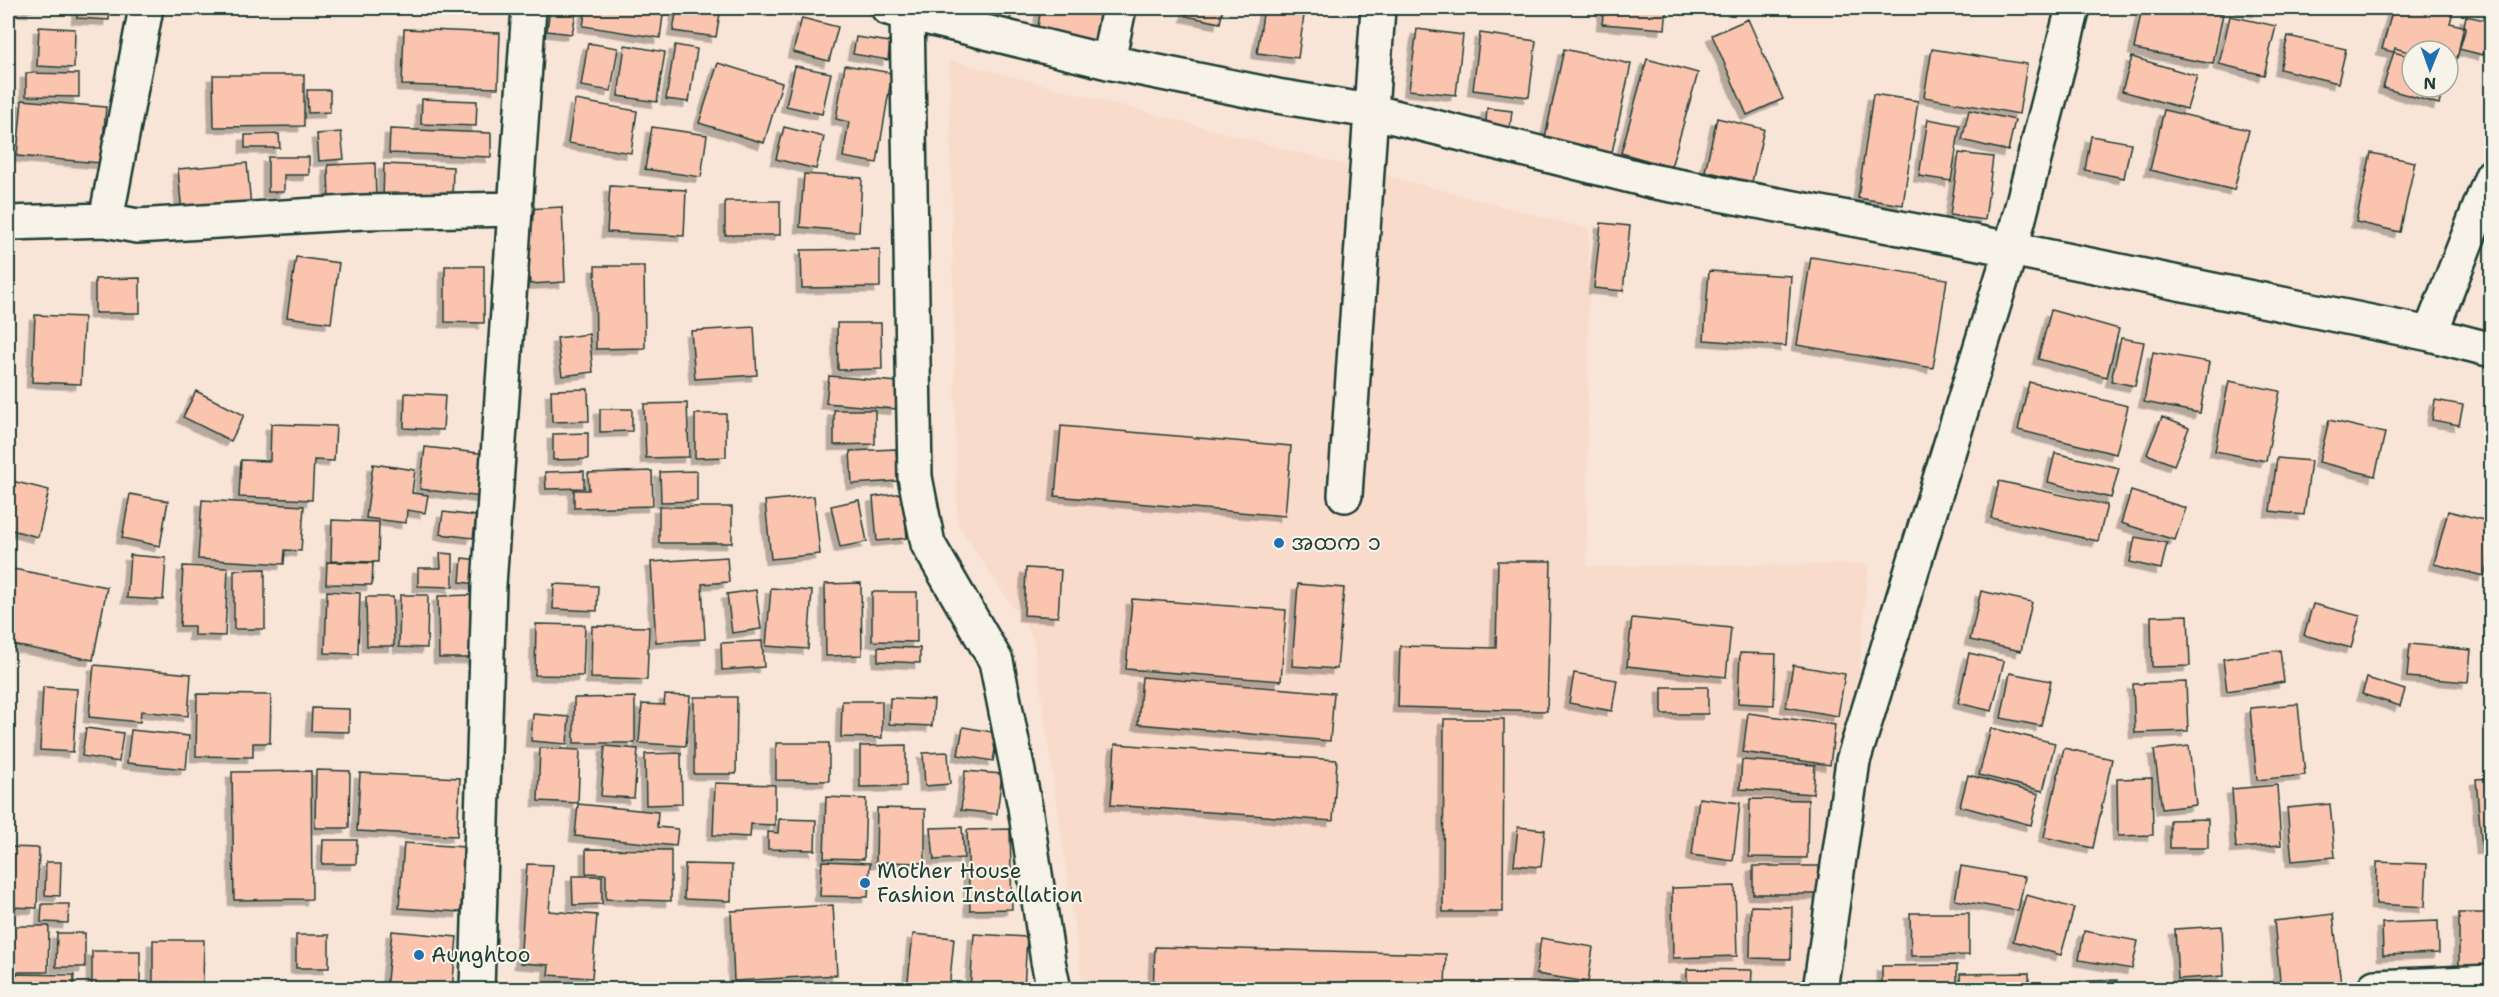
<svg xmlns="http://www.w3.org/2000/svg" width="2499" height="997" font-family="'Shantell Sans','Noto Sans Myanmar',sans-serif">
<defs>
<filter id="shadow"><feDropShadow dx="-5.5" dy="5.5" stdDeviation="0" flood-color="#0004"/></filter>
</defs>
<rect width="100%" height="100%" fill="#f8e5d7"/>
<filter id="ink" filterUnits="userSpaceOnUse"><feTurbulence type="fractalNoise" baseFrequency=".0167" numOctaves="2"/><feDisplacementMap in="SourceGraphic" scale="12" xChannelSelector="R" yChannelSelector="G"/><feConvolveMatrix kernelMatrix="1 2 1 2 8 2 1 2 1" color-interpolation-filters="sRGB"/></filter>
<g filter="url(#ink)">
<path fill="#f9dbcb" d="M949,60l640,169 -2,337 282,-2 -39,425h-747l-50,-351 -76,-115z"/>
<path fill="#fbc4ae" stroke="#1f3d34" stroke-width="1.5" filter="url(#shadow)" d="M8,8h25v3l-25,-1z
M78,8h32l-1,12 -32,-2z
M550,8h27l-5,26 -25,-3z
M586,8h78l-4,30 -77,-12z
M677,8h44l-5,29 -43,-6z
M987,8h25l-3,19 -25,-3z
M1041,8h63l-5,40 -63,-9z
M1188,8h35l-3,15 -34,-7z
M1264,8h41l-7,50 -41,-5z
M1604,8h63l-2,21 -63,-5z
M2142,8h45l36,6 -10,50 -79,-15z
M2241,8h17v3z
M2393,8h44l16,4 -3,11 16,4 -10,34 -8,-2v-8h-36v6l-30,-8z
M2230,16l46,10 -12,49 -45,-11z
M2466,16l24,5 -7,34 -24,-6z
M802,18l36,9 -9,34 -36,-9z
M1748,19l35,80 -36,16 -35,-80z
M39,27l36,2 -1,39 -37,-2z
M404,29l96,4 -2,55 -96,-3z
M1417,29l46,6 -7,60 -47,-5z
M1480,33l56,8 -7,56 -56,-7z
M2288,36l58,13 -8,34 -58,-14z
M856,37l34,5 -2,18 -35,-6z
M588,43l30,5 -7,43 -30,-5z
M625,45l40,7 -8,50 -39,-6z
M675,45l22,4 -8,53 -23,-3z
M2395,48l17,5v34h32l-5,17 -56,-16z
M1564,49l67,15 -20,93 -67,-15z
M1932,49l95,15 -8,50 -95,-17z
M2132,57l65,19 -10,33 -65,-18z
M1647,59l51,14 -27,94 -50,-14z
M718,63l64,20 -18,60 -65,-20z
M845,65l47,8 -15,90 -34,-6 6,-35 -13,-3z
M795,66l36,7 -9,41 -36,-8z
M26,73l53,1v23l-53,-1z
M213,75h91v51l-90,1z
M307,90h23v22l-22,1z
M1873,94l45,7 -15,104 -45,-7z
M422,99l55,2 -1,25 -55,-2z
M22,100l84,7 -5,56 -84,-7z
M575,100l62,11 -6,42 -63,-10z
M1487,108l25,3 -3,26 -24,-2z
M1969,110l46,10 -7,31 -46,-11z
M2164,110l85,20 -15,60 -84,-20z
M1717,118l47,11 -12,53 -47,-11z
M1928,119l32,6 -9,56 -32,-5z
M652,127l55,8 -6,42 -56,-8z
M784,127l40,10 -8,32 -40,-10z
M390,129l101,4v24l-102,-4z
M341,132l3,27 -25,2 -2,-27z
M279,134l1,14h-35v-13z
M2091,136l40,7 -7,35 -39,-8z
M1959,153l34,4 -8,63 -35,-5z
M2371,153l44,9 -15,70 -44,-10z
M268,157h41v18h-25v17h-16z
M247,163l4,44 -69,7 -4,-45z
M375,163l1,38 -47,2 -1,-38z
M384,164l69,3 -1,36 -69,-3z
M804,174l58,4 -3,54 -59,-5z
M610,186l76,4 -2,46 -77,-4z
M725,201h55v34h-55z
M562,207l3,75 -35,2 -4,-75z
M1601,223l29,3 -7,65 -29,-3z
M880,249v38l-78,1 -1,-38z
M296,257l43,6 -8,60 -44,-6z
M1811,257l136,22 -14,89 -136,-23z
M445,266h39v57l-39,-1z
M595,266h49l1,82 -49,1z
M1709,271l82,5 -5,70 -82,-6z
M140,278v35h-45v-34z
M2051,310l68,19 -12,48 -69,-18z
M35,315l49,2 -3,67 -49,-2z
M837,323h44l1,46 -44,1z
M754,327l3,48 -62,4 -4,-48z
M589,334l4,38 -31,4 -5,-38z
M2121,338l23,4 -9,44 -24,-5z
M2153,352l56,10 -9,51 -56,-11z
M829,376l69,6 -2,27 -70,-6z
M2229,381l51,10 -14,70 -51,-10z
M2029,382l99,24 -12,48 -98,-24z
M588,389l1,32 -37,1 -1,-32z
M196,391l48,24 -13,26 -48,-24z
M405,393l40,2 -2,35 -39,-2z
M2435,400l28,5 -4,20 -27,-5z
M687,403l2,54 -43,1 -2,-54z
M600,409h32v22l-32,1z
M834,410h41v34l-41,1z
M695,414h31v43l-31,1z
M2162,417l27,11 -15,37 -27,-11z
M2329,420l56,13 -10,43 -56,-14z
M271,424l65,2 -2,35 -20,-1 -2,40 -73,-3 2,-37 29,1z
M1061,426l230,20 -6,70 -230,-20z
M588,433v26l-35,1v-26z
M425,447l62,7 -5,43 -62,-8z
M896,449l2,32 -46,3 -2,-33z
M2055,453l64,15 -8,30 -63,-16z
M2277,458l34,3 -7,54 -34,-4z
M373,464l42,6 -3,23 16,2 -3,18 -18,-3 -1,13 -40,-5z
M584,471v17l-38,1 -1,-17z
M652,471l1,35 -79,2v-18h15l-1,-17z
M697,471v30l-36,1 -1,-30z
M8,480l41,10 -11,47 -30,-8z
M1999,481l108,24 -9,36 -107,-23z
M2131,491l55,17 -11,32 -54,-17z
M903,493l4,45 -30,3 -4,-44z
M130,494l38,7 -8,45 -38,-8z
M814,496l6,58 -49,5 -6,-58z
M202,500l102,6 -3,45 -16,-1 -1,14 -86,-5z
M859,500l8,42 -27,5 -9,-41z
M659,507h73v36h-73z
M2448,511l44,11v24l-8,30 -50,-12z
M443,512l33,4 -3,22 -33,-4z
M332,520l47,2 -1,40 -47,-1z
M2135,537l32,6 -6,26 -31,-7z
M440,553l13,1v33l-35,-1v-18h23z
M130,555l36,3 -3,42 -36,-2z
M727,557l2,25 -27,2 3,55 -49,3 -5,-80z
M462,558l17,2 -2,24 -17,-2z
M1498,561h53l-4,150 -149,-4 2,-61 96,2z
M327,562l46,1 -1,22 -46,-1z
M183,566l45,2 -3,68 -31,-1v-9h-14z
M8,568l99,19 -14,73 -85,-16z
M1026,568l35,2 -3,47 -34,-2z
M265,569v60h-31v-59z
M861,583l1,72 -36,1 -1,-72z
M554,584l44,2 -1,25 -44,-2z
M1298,584l46,4 -7,81 -45,-3z
M771,588l41,3 -4,58 -42,-3z
M756,590l5,39 -29,4 -5,-39z
M327,591l33,2 -2,61 -33,-1z
M1981,591l51,11 -11,49 -51,-11z
M872,592h45v50l-45,-1z
M400,595h28l-1,53 -28,-1z
M473,595l1,63h-35l-1,-62z
M366,597h27l1,49h-27z
M1132,599l154,11 -5,71 -155,-12z
M2313,604l47,12 -9,32 -47,-13z
M2188,615l2,51 -38,1 -1,-51z
M1632,618l99,10 -5,49 -99,-11z
M536,624l49,1 -2,51 -48,-1z
M592,626l57,1 -2,53 -56,-2z
M762,641l2,26 -42,3 -1,-27z
M2410,644l61,6 -3,32 -61,-5z
M878,647l42,1v15l-42,-2z
M2280,650l4,32 -57,9 -4,-32z
M1740,653l36,1 -2,51 -36,-2z
M1969,653l35,8 -12,50 -34,-8z
M94,665l97,9 -3,42 -47,-5 -1,11 -51,-5z
M1793,665l52,9 -7,42 -52,-9z
M1574,673l43,7 -5,31 -43,-8z
M2010,673l41,8 -10,45 -40,-8z
M1142,677l192,16 -4,48 -192,-17z
M2367,678l38,12 -5,16 -38,-12z
M2186,682l2,49 -53,2 -2,-49z
M43,687l34,2 -4,63 -33,-2z
M1662,687h46v27h-46z
M197,694l74,1 -1,48h-17v14l-57,-1z
M665,695l25,1 -4,50 -47,-3 3,-39 22,1z
M635,697v46h-61v-45z
M694,697h43l-1,77h-42z
M890,698l44,2 -2,26 -43,-2z
M842,701h40v37l-41,-1z
M2298,704l7,71 -48,5 -7,-72z
M312,708l37,1v23l-38,-1z
M1748,713l87,12 -5,40 -87,-13z
M533,714l36,3 -2,27 -36,-3z
M1444,719h60l-1,193h-60z
M963,727l35,6 -5,28 -35,-6z
M86,728l37,5 -4,29 -37,-6z
M1991,728l64,15 -12,48 -64,-16z
M131,730l58,6 -3,33 -59,-6z
M776,743h53v38l-53,-1z
M1115,744l222,16 -4,61 -222,-16z
M906,745v41l-46,1v-41z
M605,746l33,3 -4,49 -33,-2z
M2189,746l7,59 -34,4 -8,-59z
M540,748l40,2 -2,53 -40,-2z
M2064,748l48,11 -19,89 -49,-11z
M948,752l2,32 -25,2 -2,-33z
M681,753l1,51 -36,1 -1,-51z
M1742,760l73,5 -2,29 -73,-5z
M316,770l34,1 -1,57h-34z
M311,771l1,128 -78,1 -2,-128z
M965,771l37,3 -5,40 -36,-4z
M360,773l100,5 -3,58 -100,-5z
M1968,775l71,19 -8,31 -71,-19z
M2152,778l1,57 -35,1 -1,-57z
M2492,778v70l-10,1 -6,-70z
M715,783l60,2v40l-24,-1 -1,13 -37,-2z
M2277,785l4,60 -45,3 -4,-59z
M826,797l40,2 -2,60 -40,-1z
M1699,798l41,5 -7,58 -41,-6z
M1750,799l58,1 -1,58 -58,-1z
M578,804l80,8 -1,15 21,2 -2,17 -101,-10z
M2330,804l5,53 -43,4 -5,-53z
M877,808l48,1v54l-49,-1z
M779,819l37,1 -1,30 -47,-1v-17l10,1z
M2208,819v29h-38v-28z
M962,827l2,31 -30,2 -3,-32z
M1518,827l27,3 -4,37 -27,-2z
M1010,829l2,80 -42,1 -3,-80z
M323,840h34l-1,24h-34z
M404,843l61,4 -4,65 -62,-4z
M8,847l31,1 -2,60 -29,-1z
M586,849l85,1v51l-65,-2v-25l-20,-1z
M822,861l48,2 -2,34 -48,-1z
M46,862h15l-1,34 -15,-1z
M2377,862l50,2 -2,43 -49,-3z
M527,864l26,1 -4,46 48,4 -5,63 -44,-3 1,-10 -29,-2z
M685,864l47,1 -1,36 -47,-2z
M1753,866h66v28h-66z
M1961,866l64,11 -7,34 -63,-11z
M572,876h30v28l-29,1z
M1735,886l2,70 -64,2 -1,-70z
M2026,895l48,13 -13,47 -48,-14z
M42,904h27l-1,19 -27,-1z
M833,905l4,70 -103,6 -3,-70z
M1751,906l41,1 -1,52 -41,-1z
M1910,913h59v42l-58,1z
M2459,913h33v63h-33z
M2333,914l8,71 -60,5 -7,-69z
M2438,921l1,32 -56,2 -1,-32z
M8,926h41l-1,46h-40z
M2222,926l2,50 -46,3 -3,-50z
M392,931l65,6 -5,53h-66z
M2084,931l54,10 -6,28 -53,-9z
M57,933h28v34h-29z
M913,934l41,4 -5,52h-42z
M974,934l53,3 -3,53h-54z
M296,935h33v33h-33z
M1541,938l52,9 -5,35 -52,-8z
M153,940h51l-1,43 -50,-1z
M1155,947l291,7 -1,36h-292z
M92,951h48v39h-48z
M1957,965v25h-75v-24z
M1687,969l65,1 -1,20h-64z
M2029,973v17h-68l-1,-16z
M8,974l66,1 -1,15h-65z
M2117,980v10h-51l-1,-8z
M515,984l66,2v4h-66z
M362,985v5h-41v-4z
M852,985l41,5h-41z
M2220,986v4h-59v-1z"/>
<g fill="none" stroke-linecap="round" stroke-linejoin="round">
<defs>
<path id="minor" d="M888,8l220,54 169,34 93,15 281,70 360,68 419,85 62,16
M907,12l8,465 13,67 68,117 29,146 23,154 6,29
M1108,62l11,-54
M106,220l40,-212
M8,223l98,-3 31,6 227,-14 152,-3
M2430,334l62,-158
M1345,495l33,-487
M2375,987l117,-5
M477,990l12,-405 40,-577
M1820,990l33,-229 158,-512 62,-241"/>
</defs>
<use href="#minor" stroke="#1f3d34" stroke-width="38"/>
<use href="#minor" stroke="#f7f3e8" stroke-width="33"/>
</g>
</g>
<g fill="#1f6fb2" stroke="#f7f3e8" stroke-width="2">
<circle cx="1279" cy="543" r="6"/>
<circle cx="865" cy="883" r="6"/>
<circle cx="419" cy="955" r="6"/>
</g>
<g text-anchor="middle" stroke-width="4.5" stroke-linejoin="round" paint-order="stroke">
<g font-size="21" fill="#1f3d34" stroke="#f7f3e8" text-anchor="start">
<text x="1291" y="550">အထက ၁</text>
<text x="877" y="878">Mother House<tspan x="877" dy="24">Fashion Installation</tspan></text>
<text x="431" y="962">Aunghtoo</text>
</g>
</g>
<rect width="2499" height="997" fill="none" stroke="#f7f3e8" stroke-width="30"/>
<rect x="15" y="15" width="2469" height="967" fill="none" stroke="#1f3d34" stroke-width="2" filter="url(#ink)"/>
<g transform="translate(2430 69) rotate(181)"><circle r="28" fill="#f7f3e8" stroke="#a1aaa0" stroke-width="1.5"/>
<path d="M0-4.5L10 22L0 15L-10 22Z" fill="#1f6fb2"/>
<text y="-9" font-size="16" font-weight="bold" text-anchor="middle" fill="#1f3d34">N</text>
</g>
</svg>
